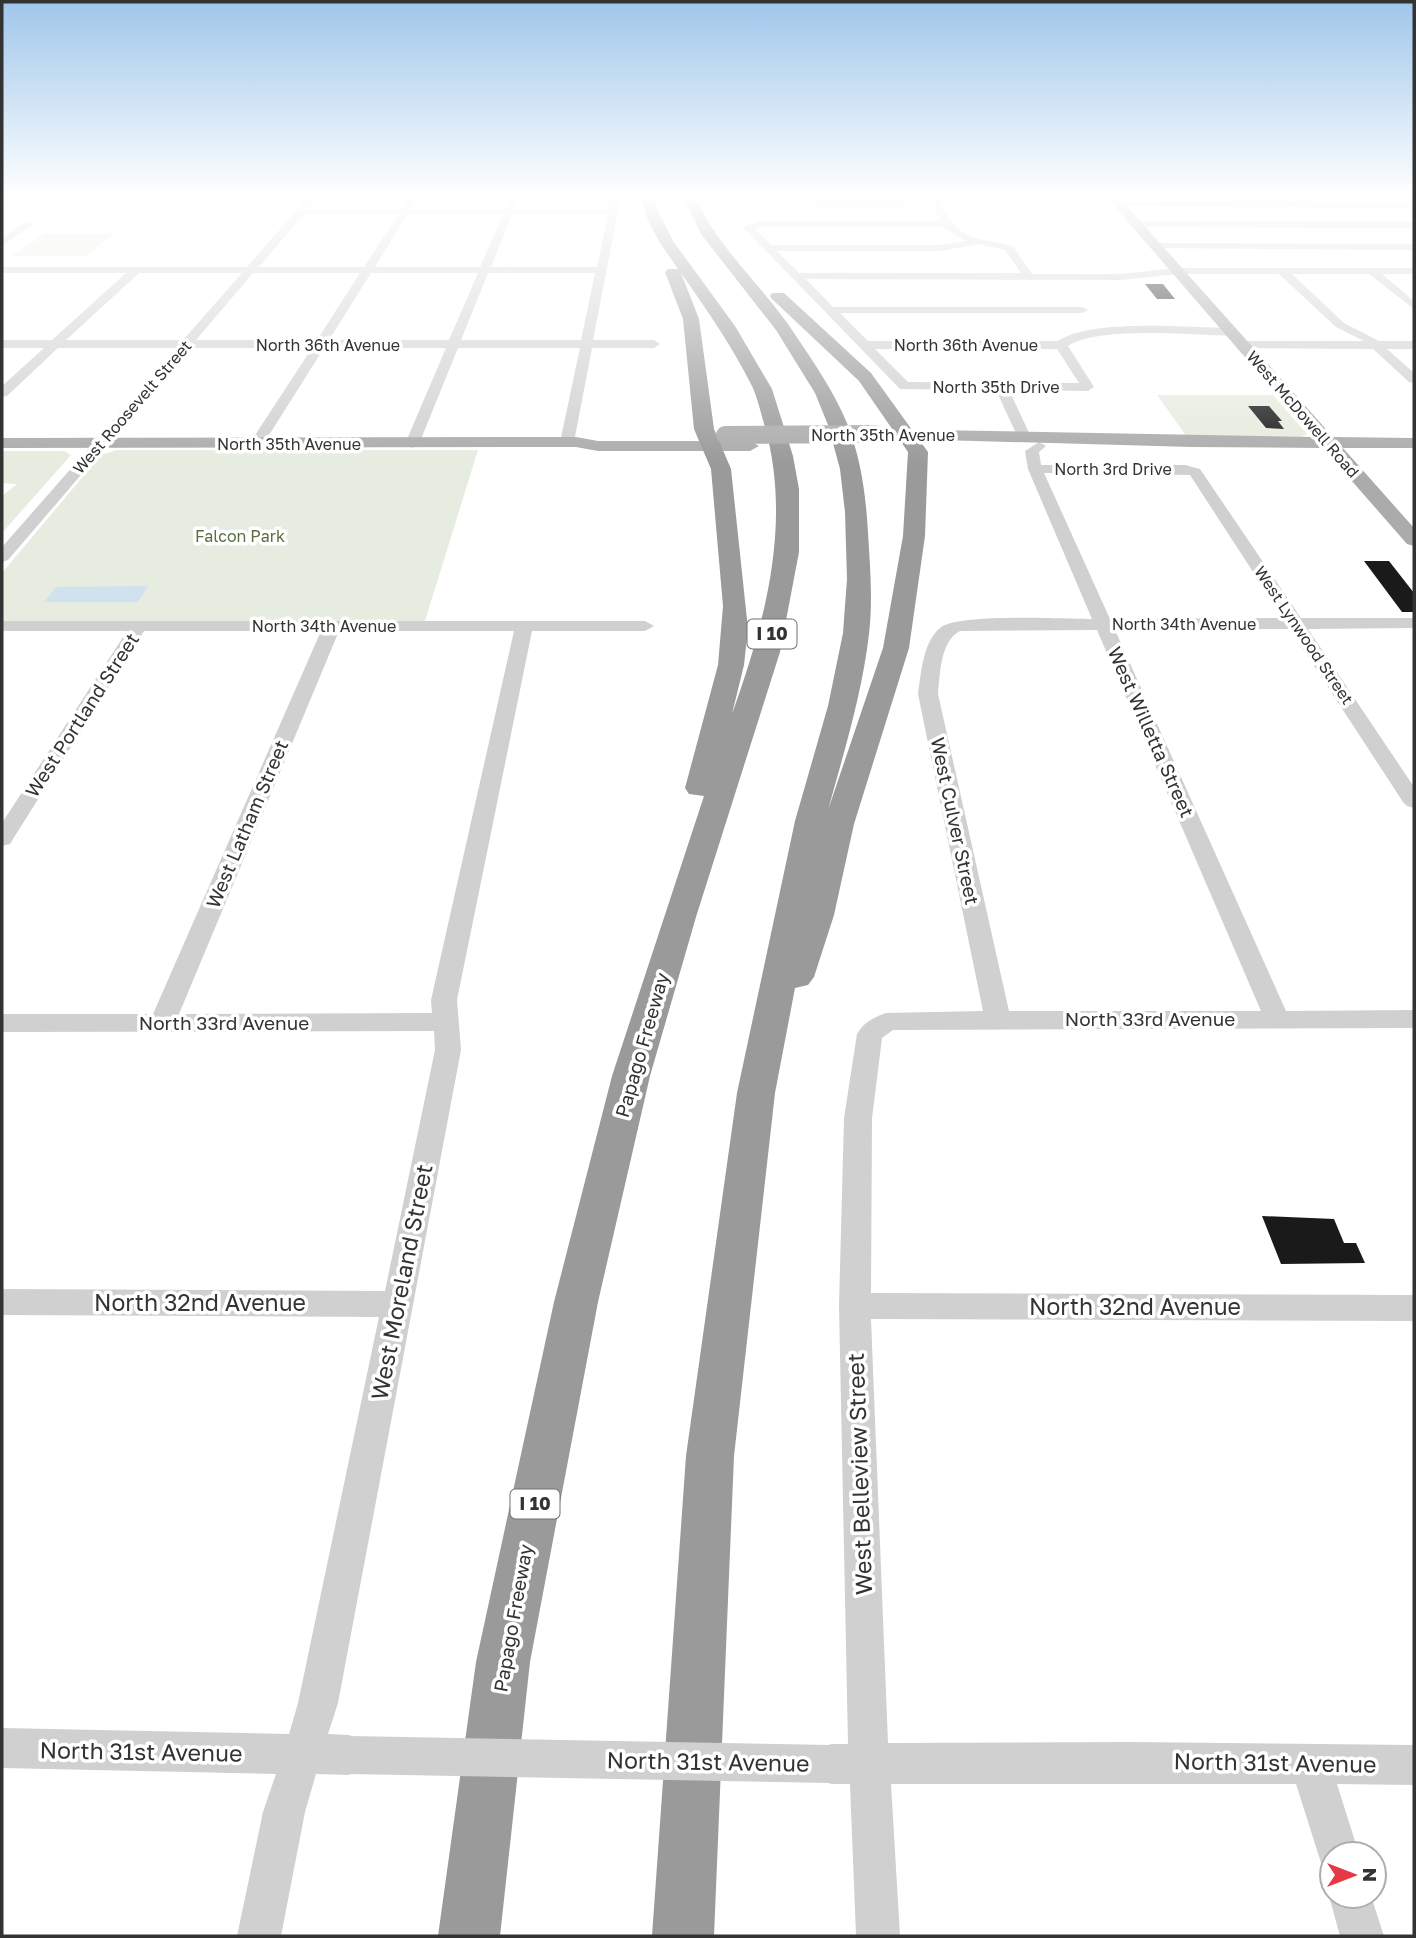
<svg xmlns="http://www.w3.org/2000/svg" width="1416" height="1938" font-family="'Golos Text',sans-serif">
<rect width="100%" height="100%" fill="#fff"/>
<path fill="#e6ecdf" d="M44,233h71l-29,23h-74z
M1157,395h116l34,39 -8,4 -112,-1z
M116,450h362l-53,171 -423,1v-49l99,-118z
M2,451h62l7,4 -69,78v-37l15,-12 -15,-1z"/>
<path fill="#cfe2ee" d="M148,586l-10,16h-94l12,-15z"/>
<path fill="#1a1a1a" d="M1145,284h18l12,15h-18z
M1248,406h21l13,15h-4l6,8 -18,-1z
M1364,561h25l25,32v19h-12z
M1262,1216l72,3 10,24h12l9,20 -84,1z"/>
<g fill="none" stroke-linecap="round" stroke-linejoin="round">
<path fill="#d0d0d0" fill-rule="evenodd" d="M70,194h11l-13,9h-66v-6h64z
M311,194h10l-13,15h94l10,-15h9l-10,15h94l7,-15h9l-7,15h95l-4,-15h9l5,12 -26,134h61l6,4 -6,4h-62l-18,94 -7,4 -7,-4 20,-94h-122l-39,96 -7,4 -7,-4 41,-96h-122l-60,95 -7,4 -7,-4 62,-95h-122l-182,212 -6,2v-15l175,-199h-119l-51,48 -5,1v-11l42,-38h-42v-8h50l74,-67h-124v-6h245zM303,215h95l-34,52h-105zM407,215h96l-23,52h-105zM512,215h96l-11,52h-106zM139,273h103l-59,67h-117zM253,273h107l-43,67h-121zM371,273h107l-29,67h-120zM488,273h107l-14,67h-120z
M768,194l57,6h115c19,42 31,36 73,46l19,28h89l57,-6h236v6h-32l32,27v8l-45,-35h-77l52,49 35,18h35v8h-27l27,24v10l-5,-1 -36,-33 -135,-1v-6l4,-1h122l-28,-14 -57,-53h-101l-57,6 -315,-1 27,28h249l6,3 -6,3h-242l28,28h190c35,-23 130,-13 173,-13l6,4 -6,4c-38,-1 -133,-10 -163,10l26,41 -6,4 -79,-1 22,47 -7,4 -5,-1 -23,-50 -96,-1 -157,-162 19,-6h178l-7,-16c-36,0 -137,9 -165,-11zM762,227h181l23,14 -25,4h-170l-16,-17zM978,244l27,6 16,23h-222l-22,-22h164zM875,349h182l22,34 -171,-1z
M1119,201l295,1v6l-298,-2 -2,-2z
M25,222l8,2 -31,22v-8z
M1137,222h277v6l-280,-1 -2,-2z
M1156,243l258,1v6l-262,-2 -1,-2z
M1039,442l7,4 -7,6 2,13h144l15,4 101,149h113v10l-106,1 106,158v21l-7,-2 -4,-4 -113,-173 -175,1 171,381 128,-1v18l-521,2 -11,8 -10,80 -1,175 543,2v26l-543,-2 17,424 243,-1 283,3v40l-77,-1 22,70h-27v19l-9,-4 -27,-85h-405l9,152h-44l-6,-152h-19l-14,-6 -6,-14 6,-14 14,-6h17l-9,-438 5,-188 13,-84c6,-11 17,-17 29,-21l97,-2 -65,-317c3,-21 5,-52 22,-66 17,-15 125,-9 152,-9l-64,-150 -3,-18zM1044,473l146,2 93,143 -173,1zM1097,630l164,381h-252l-71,-317c2,-19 2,-53 22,-63z
M2,621h643l9,5 -9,5h-113l-75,369 4,50 -123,653 -10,31 21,1 14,6 6,14 -6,14 -14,6 -33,-1 -11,38 -24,124h-44l26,-124 13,-38 -274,-6v-40l287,6 9,-31 81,-386 -377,-2v-26l383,2 50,-241 -1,-19 -432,1v-18h151l168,-383h-177l-131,208 -3,5 -8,2v-23l125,-192h-125zM339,631h175l-83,369 1,13 -253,1z
M1332,1888v8h39l13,40h-44l-11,-40z"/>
<path fill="#ababab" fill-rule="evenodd" d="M1104,194h12l217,243 81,1v10h-71l71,80v18l-7,-2 -84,-96 -131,-1 -323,-9 -3,-4 9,-5 439,8z
M576,437l22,4h152l9,5 -9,5h-152l-22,-4 -574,1v-10z"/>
<path fill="#9a9a9a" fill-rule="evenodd" d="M641,194h12l3,13 17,34 62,85 37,63 21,67 6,33v63l-19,100 -84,265 -46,159 -52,226 -68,360 -30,274h-62l38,-274 78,-360 58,-226 92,-280 -15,-2 -4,-6 33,-123 5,-59 -12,-137 -17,-40 -11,-110 -18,-47 3,-3h10c-16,-23 -34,-47 -37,-75zM681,273c26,37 51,73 71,113 6,13 9,28 13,41 27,97 0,195 -33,287l12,-49 4,-36 -17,-160 -17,-40 -15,-110z
M682,194h12c23,55 71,93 102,142 19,28 38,56 51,87 14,35 19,73 21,110 2,33 5,67 1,101 -7,60 -25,118 -41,176l55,-162 20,-112 5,-84 -49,-71 -87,-82 -2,-3 2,-3h12l87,80 57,79 -3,84 -16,112 -55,176 -20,91 -20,62 -6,8 -13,3 -20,105 -41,363 -20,480h-62l34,-480 51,-363 58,-272 33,-115 15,-73 4,-54 -2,-67 -5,-43 -12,-44 -13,-32 -39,-63 -75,-96z"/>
<path stroke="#d0d0d0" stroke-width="38" d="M349,1755l482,9"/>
<path stroke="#ababab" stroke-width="18" d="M725,435l150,-1"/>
</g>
<linearGradient id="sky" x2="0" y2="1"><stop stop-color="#9ec6ea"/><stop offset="0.42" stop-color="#fff"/><stop offset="1" stop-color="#fff" stop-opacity="0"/></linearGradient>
<rect width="1416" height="465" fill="url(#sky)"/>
<g text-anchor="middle" stroke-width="7" stroke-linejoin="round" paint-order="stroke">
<g font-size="16" fill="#333" stroke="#fff">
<text x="328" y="351">North 36th Avenue</text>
<text x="966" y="351">North 36th Avenue</text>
<text x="996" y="393">North 35th Drive</text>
<text transform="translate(132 407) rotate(-49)" y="6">West Roosevelt Street</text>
<text transform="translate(1303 414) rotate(49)" y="6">West McDowell Road</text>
<text x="883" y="441">North 35th Avenue</text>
<text x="289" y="450">North 35th Avenue</text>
<text x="1113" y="475">North 3rd Drive</text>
<text x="1184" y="630">North 34th Avenue</text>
<text x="324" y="632">North 34th Avenue</text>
<text transform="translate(1304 635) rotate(56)" y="6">West Lynwood Street</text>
</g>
<g font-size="16" fill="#56703f" stroke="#fff">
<text x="240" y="542">Falcon Park</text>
</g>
<g fill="#fff" stroke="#707070" stroke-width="2">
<rect x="747.5" y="619.5" width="49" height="29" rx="5"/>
<rect x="510.5" y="1489.5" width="49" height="29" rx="5"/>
</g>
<g font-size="18" font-weight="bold" fill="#333">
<text x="772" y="640">I 10</text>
<text x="535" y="1510">I 10</text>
</g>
<g font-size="19" fill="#333" stroke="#fff">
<text transform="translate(82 715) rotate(-57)" y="7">West Portland Street</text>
<text transform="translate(1151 732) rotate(66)" y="7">West Willetta Street</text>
<text transform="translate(955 821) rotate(78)" y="7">West Culver Street</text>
<text transform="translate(247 824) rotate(-67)" y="7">West Latham Street</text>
<text x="1150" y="1026">North 33rd Avenue</text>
<text x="224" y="1030">North 33rd Avenue</text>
<text transform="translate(642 1045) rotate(-74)" y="7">Papago Freeway</text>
<text transform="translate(513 1618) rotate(-80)" y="7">Papago Freeway</text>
</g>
<g font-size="23" fill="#333" stroke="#fff">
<text transform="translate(402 1282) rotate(-79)" y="8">West Moreland Street</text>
<text x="200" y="1311">North 32nd Avenue</text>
<text x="1135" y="1315">North 32nd Avenue</text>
<text transform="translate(860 1474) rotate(-92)" y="8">West Belleview Street</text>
<text transform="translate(141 1752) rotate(1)" y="8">North 31st Avenue</text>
<text transform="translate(708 1762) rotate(1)" y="8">North 31st Avenue</text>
<text transform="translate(1275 1763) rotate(1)" y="8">North 31st Avenue</text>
</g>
</g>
<rect width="1416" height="1938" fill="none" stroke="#333333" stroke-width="7"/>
<g transform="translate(1353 1875) rotate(90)"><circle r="33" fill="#ffffff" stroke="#adadad" stroke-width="2"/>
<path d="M0-5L12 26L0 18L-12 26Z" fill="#e63946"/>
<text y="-10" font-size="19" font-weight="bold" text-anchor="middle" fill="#333333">N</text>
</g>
</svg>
